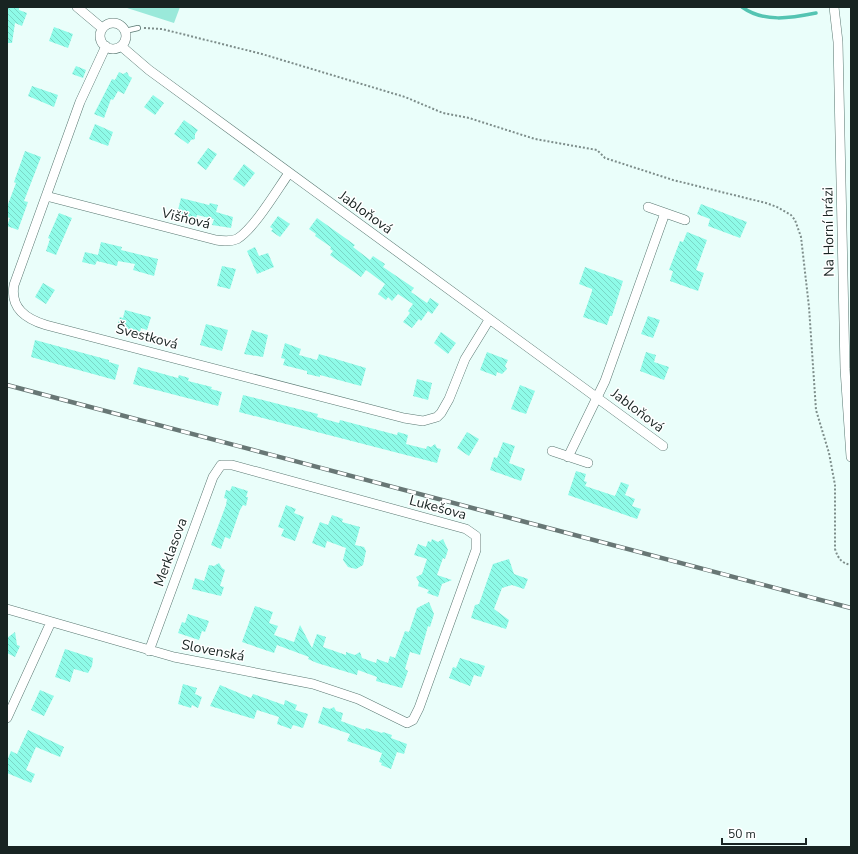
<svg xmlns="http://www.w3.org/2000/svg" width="858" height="854" font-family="'Nunito Sans',sans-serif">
<defs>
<pattern id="building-back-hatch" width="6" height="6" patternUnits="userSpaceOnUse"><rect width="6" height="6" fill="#8efbe8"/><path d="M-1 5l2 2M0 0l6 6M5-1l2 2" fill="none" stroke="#7ad7c7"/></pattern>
</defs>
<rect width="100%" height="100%" fill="#eafefa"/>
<path fill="#9ae9da" d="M124,7h56l-6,16z"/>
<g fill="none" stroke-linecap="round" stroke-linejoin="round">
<path stroke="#54c4b2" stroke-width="3.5" d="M742,7c22,16 49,11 74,6"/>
</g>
<path fill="url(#building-back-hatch)" d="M7,7h12v3l8,3 -5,13 -7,-3 -3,20h-5z
M54,27l19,7 -5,14 -19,-7z
M76,66l10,4 -3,8 -11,-4z
M119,72l4,2 4,-2 2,4 3,2 -8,16 -6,-3 -5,9 -2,-1 -7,19 -10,-4 18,-35 3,1z
M32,86l26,9 -4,12 -26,-11z
M153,95l11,8 -9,12 -11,-8z
M184,120l14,10 -3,4v5l-4,1 -3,4 -14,-10z
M95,124l18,8 -5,14 -19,-7z
M208,148l9,6 -11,16 -9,-7z
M25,151l16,6 -17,44 4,1 -10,28 -11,-4 3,-8 -3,-1v-10l9,-24 -2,-1z
M244,164l11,9 -11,14 -11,-8z
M181,198l28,7 1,-2 8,2 -2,7 17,5 -2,11 -19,-3 2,-6 -17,-4 -1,4 -19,-5z
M701,204l46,18 -7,16 -32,-12 2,-7 -13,-5z
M59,213l13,5 -16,37 -10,-4 4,-12 -2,-1z
M278,216l12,8 -10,13 -9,-6 2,-2 -3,-2z
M317,218l38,27 -2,2 17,13 3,-4 12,8 -2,3 31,21 -3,4 16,11 3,-5 9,6 -7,10 -4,-3 -7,10 -2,-2 -7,9 -9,-6 7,-9 -2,-2 5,-7 -15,-10 -6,7 -4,-4 -2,3 -8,-6 7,-10 -19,-14 -5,7 -31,-22 3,-4 -3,-2 1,-2 -16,-11 1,-2 -7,-5z
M687,232l20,8 -11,30 8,3 -6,18 -28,-10 3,-10 -4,-1 11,-29 3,1z
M101,242l21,5 -1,3 37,9 -4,17 -21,-6 2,-6 -17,-3 -1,5 -20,-5 -2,4 -13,-3 3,-10 13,3z
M255,247l4,9 9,-3 6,14 -17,7 -10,-23z
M222,266l14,3 -6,20 -13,-3z
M585,267l38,14 -11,35h-2l-3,9 -24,-8 9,-26v-2l-13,-5z
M43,283l12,7 -9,14 -11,-7z
M125,310l26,7 -4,13 -6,-2 -1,4 -23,-6 3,-9 3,1z
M648,316l12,4 -7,18 -12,-4z
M206,324l22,6 -6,21 -22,-6z
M252,330l16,5 -5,22 -19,-3z
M441,332l15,11 -8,11 -14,-11z
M35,340l74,20v2l10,3 -4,15 -84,-23z
M285,343l16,6 -2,6 18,5 2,-6 47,14 -5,18 -41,-11v2l-13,-3v-3l-24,-6 2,-6 -4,-1z
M487,352l21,8 -3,6 2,3 -5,5 -5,-2 -1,4 -16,-6z
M646,352l10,3 -2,7 15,5 -5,13 -24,-9z
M138,367l40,11 1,-3 10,3 -1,3 24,6 -1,2 11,3 -4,14 -85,-22z
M417,379l15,4 -4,17 -15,-4z
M520,385l15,6 -9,23 -15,-5z
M243,395l75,19 -1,3 22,6 1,-3 57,15 1,-3 10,3 -2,9 20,5 1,-3 4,1 4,-3 2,4 4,1 -4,14 -198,-51z
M467,432l12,7 -10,17 -12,-8z
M503,442l12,4 -6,17 16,6 -4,12 -31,-11 4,-13 3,1z
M576,471l10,3 -2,7 3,1 -2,4 30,10 6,-14 8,3 -4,10 10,4 -3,7 9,3 -4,10 -69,-24z
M232,486l16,5 -2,6h2l-2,9 -3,-1 -3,5 -10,29 -5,-2 -4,12 -10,-4 15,-40 1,-6 -3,-1 2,-8 4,1z
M286,505l10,4 -2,4 10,4 -9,24 -14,-5 3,-7 -6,-2z
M332,515l11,4 -1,3 18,5 -5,18 9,2 2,4 -3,14 -7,4 -8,-2 -5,-7 3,-12 -19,-7 -2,7 -13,-5 8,-21 8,3z
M432,539l6,3 5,-3 5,11 -3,9 -2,-1 -6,17 15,5 -10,4 -4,13 -11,-4 2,-3 -11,-4 1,-4 -3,-5 6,-3 5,-15 -13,-4 4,-11 8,3 2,-6 3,1z
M509,559l5,15 14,5 -4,10 -12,-4 -10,3 -8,21 15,11 -3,9 -35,-11 4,-13 4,-1 14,-40z
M219,563l3,5 3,2 -5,16 4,1 -3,9 -29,-7 3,-11 9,3 5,-16 5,1z
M429,602l5,12 -4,13 -2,-1 -8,29 -10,-3 -5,17 3,2 -6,17 -26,-7 1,-4 -19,-7 -1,5 -40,-12 -9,-4 1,-2 -32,-12 -3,8 -32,-11 13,-36 18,6 -4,11 9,3 -4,9 20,7 6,-17 12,23 5,-14 9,3 -3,10 23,8v-3l9,3 5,-3 2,6 14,5 1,-4 11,4 2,-7 5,2 10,-27 4,1 8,-24z
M188,614l21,7 -4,11 -3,-1 -3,9 -21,-7 4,-11 3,1z
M15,632l2,13 3,1 -5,11 -8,-4v-15z
M65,649l28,9 -1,8 -4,7 -14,-4 -4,13 -15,-5z
M460,658l25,8 -4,11 -7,-2 -4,11 -21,-8 4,-11 3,1z
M183,684l14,4 -2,6 7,3 -4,11 -6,-3 -1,3 -13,-4z
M220,685l31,13 2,-4 31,11 1,-5 12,5 -2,5 13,4 -5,14 -10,-3 -2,4 -14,-5 2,-7 -22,-7 -3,9 -44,-13z
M40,690l14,6 -10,20 -13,-6z
M323,707l7,2 4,-2 2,4 7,2 -2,8 24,9 1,-2 16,5 1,-1 9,3 -1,3 16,6 -3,10 -7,-2 -6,17 -10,-4 1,-2 -3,-1 3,-9 -35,-12 3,-7 -32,-11z
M28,730l36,17 -4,10 -24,-10 -10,23 9,4 -4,9 -24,-10v-12l4,-10 6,3z"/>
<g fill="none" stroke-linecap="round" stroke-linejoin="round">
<defs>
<path id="lane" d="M125,31l13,-3"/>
<path id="street" d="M77,7l25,21
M834,7l4,35 7,327 6,88
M100 36a13 13 0 1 1 26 0a13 13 0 1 1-26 0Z
M106,46l-26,56 -66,183c-4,23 12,34 32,40l358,93 19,3 14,-4 4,-4 8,-14 16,-40 24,-39
M121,46l28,24 514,376
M46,196l170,44c7,1 14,2 21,-1 17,-10 40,-49 52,-66
M648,207l37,13
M552,451l36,12
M568,457l37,-76 60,-168
M7,609l167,48 139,27 45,15 49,24 6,-3 6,-12 57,-158v-14l-10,-7 -234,-64h-11l-8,12 -64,174
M7,718l44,-96"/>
</defs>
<use href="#lane" stroke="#5a7872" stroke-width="6"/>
<use href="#street" stroke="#5a7872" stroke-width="10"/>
<path stroke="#7d8d8a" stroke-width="2" stroke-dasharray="2 2" stroke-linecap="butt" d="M144,28l18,1 100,25 143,43 38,16 26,5 66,21 62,11 8,8 68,22 93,23 11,4 14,8 4,5 6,17 8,70 7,103 13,43 6,32v64c3,9 6,14 16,16"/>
<use href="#lane" stroke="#fff" stroke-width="4.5"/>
<use href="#street" stroke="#fff" stroke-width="9"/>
<defs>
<path id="rail" d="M7,385l844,223"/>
</defs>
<use href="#rail" stroke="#687775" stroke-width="4.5"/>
<use href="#rail" stroke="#fff" stroke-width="3" stroke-dasharray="9" stroke-linecap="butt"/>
</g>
<g text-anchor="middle" stroke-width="3" stroke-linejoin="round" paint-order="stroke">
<g font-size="14" fill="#182422" stroke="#fff">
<text transform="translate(366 212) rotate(36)" y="5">Jabloňová</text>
<text transform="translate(186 218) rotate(14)" y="5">Višňová</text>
<text transform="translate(828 232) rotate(-91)" y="5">Na Horní hrázi</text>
<text transform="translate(147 336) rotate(15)" y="5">Švestková</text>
<text transform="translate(638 410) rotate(37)" y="5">Jabloňová</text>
<text transform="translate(438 507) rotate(15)" y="5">Lukešova</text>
<text transform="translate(170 552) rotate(-70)" y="5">Merklasova</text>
<text transform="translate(213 650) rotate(11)" y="5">Slovenská</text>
</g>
</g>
<rect width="858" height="854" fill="none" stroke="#182422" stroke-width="16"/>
<path d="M722 838v6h84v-6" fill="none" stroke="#182422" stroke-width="2"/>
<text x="728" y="838" font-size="12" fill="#182422" stroke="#ffffff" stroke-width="3" paint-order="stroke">50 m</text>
</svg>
